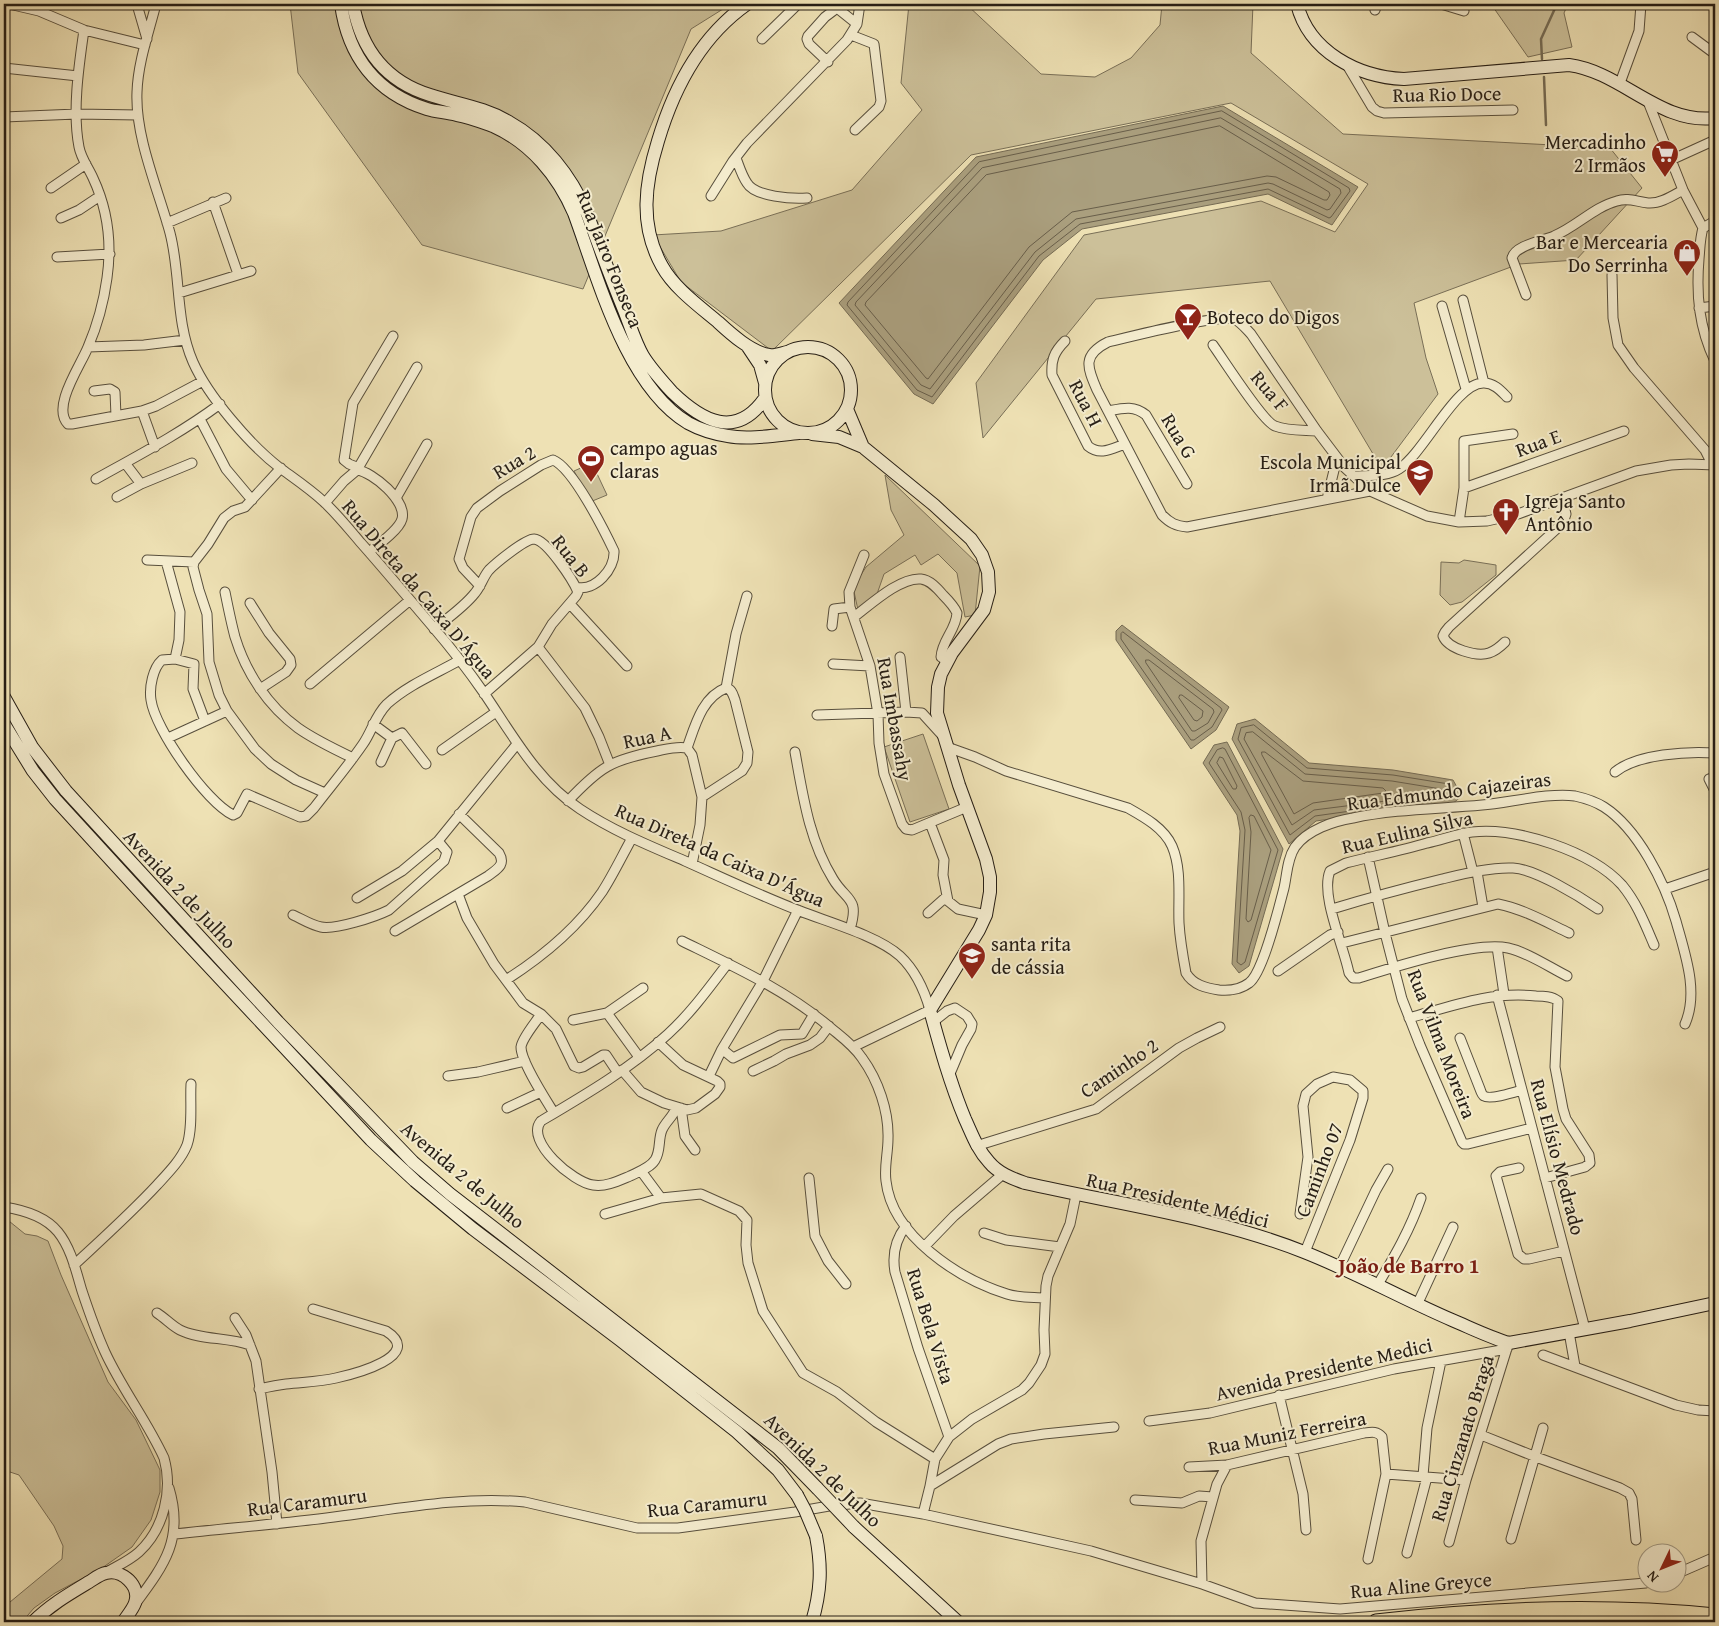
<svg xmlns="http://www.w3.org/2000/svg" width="1719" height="1626" font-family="'Gentium Book Plus',serif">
<rect width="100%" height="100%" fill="#eee1b4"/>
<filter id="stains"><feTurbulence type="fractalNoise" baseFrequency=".004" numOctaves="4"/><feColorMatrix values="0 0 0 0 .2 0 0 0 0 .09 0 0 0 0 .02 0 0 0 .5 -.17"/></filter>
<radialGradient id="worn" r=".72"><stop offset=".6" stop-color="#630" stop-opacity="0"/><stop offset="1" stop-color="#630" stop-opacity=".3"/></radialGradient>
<path fill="#ccc099" stroke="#796f57" d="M290,4h441l-40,25 -108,260 -161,-44 -124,-172z
M909,4h57l75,70 54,3 36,-19 29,-33 2,-21h91l-2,49 92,81 267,14 32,40 -66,72 -57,4 -105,39 12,55 12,36 -56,75 -112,-188 -174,18 -113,139 -7,-55 108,-148 177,-34 74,31 33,-48 -137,-81 -260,52 -199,196 -91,-69 -28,-47 68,-4 131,-41 70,-80 -21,-27z
M1491,4h77l-4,9 8,34 -44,10z
M592,463l15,32 -17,7 -16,-31z
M885,475l95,91 -5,49 -10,2 -8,-44 -19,-19 -17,11 -6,-10 -31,19 -7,20 -19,16 -5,-23 13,-20 38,-32 -13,-25z
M1464,560l32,5v10l-34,27 -12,3 -10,-10 1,-33 18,1z
M923,734l26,75 -39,13 -26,-75z
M4,1217l21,17 12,2 11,5 13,34 47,107 28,38 24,50v22l-9,28 -19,27 -30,21 -47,25 -21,15 -12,14h-18v-15l58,-48 1,-13 -9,-20 -35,-51 -15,-5z"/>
<path fill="#aa9f7e" stroke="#756b54" d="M1223,106l135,81 -26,38 -64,-31 -186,35 -39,31 -110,144 -19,-10 -75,-91 137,-146z
M1122,625l107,82 -13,23 -25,19 -75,-109v-9z
M1255,719l54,44 84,7 60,10 9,16 -10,8 -36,3 -100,14 -27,23 -57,-105 5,-15z
M1227,742l56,107 -34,117 -10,7 -7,-9 8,-133 -3,-16 -34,-52 11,-18z"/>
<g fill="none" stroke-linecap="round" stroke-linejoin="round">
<path stroke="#685e4a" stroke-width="1" d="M1222,111l127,77 1,3 -19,26 -2,1 -61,-29 -188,35 -41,32 -107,141 -15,-7 -70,-85 1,-3 131,-140z
M1221,118l119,71 1,4 -11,16 -3,1 -54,-26 -5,-1 -192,36 -41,33 -105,137 -9,-4 -66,-80 1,-3 126,-134z
M1220,126l109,66 1,3 -3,5h-3l-48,-23 -9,-1 -195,36 -43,35 -101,132 -2,-1 -61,-73 1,-3 120,-127z
M1123,632l98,76 1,2 -10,17 -18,13h-3l-70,-101v-5z
M1146,660h3l64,49 1,3 -6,11 -13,8h-3l-46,-68z
M1180,695h2l21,16 -1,6 -5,4 -3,-1 -15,-22z
M1254,725l53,43 86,7 56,9 6,11 -6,4 -34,3 -100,14 -25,19 -52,-96 3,-11z
M1253,732l52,42 87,7 49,8 1,3 -1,2 -127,16 -22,15 -48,-86 2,-6z
M1223,748l2,1 53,101 -33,112 -4,3 -4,-3 8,-132 -4,-18 -32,-49 8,-13z
M1262,752h3l38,29 80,7 3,3 -3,2 -70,10 -19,11 -32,-59z
M1220,757l3,1 14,28 -1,3h-3l-16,-26z
M1251,815l3,1 17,34 -20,70 -3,2 -2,-3 5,-87 -2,-14z"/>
<path stroke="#756b54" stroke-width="2.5" d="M1542,59l-1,-20 16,-35
M1544,77l2,48"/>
<defs>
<path id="minor" d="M9,4l30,7 45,19 61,15
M140,4l-2,4 9,31
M156,4c-7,28 -18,58 -19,88 -2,45 21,97 33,141 11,42 5,88 23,129 15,34 57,83 87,106 15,11 30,21 44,34 13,12 25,27 37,41 24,27 48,56 72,84 18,21 35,43 51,66 28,41 53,88 96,116 33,22 70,37 105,52 38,17 76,35 115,50 28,11 78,25 100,45 16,15 24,33 30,54l-77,37
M1441,4l23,7
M1375,10l2,-6
M84,30c-5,35 -12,81 -5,117 2,11 9,20 14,31 15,32 19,65 14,100 -3,22 -10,48 -19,69 -7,18 -37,60 -20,77h4l70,-13 14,-5 47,-25
M851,35l23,9 7,57 -2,6 -24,23
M1692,37l23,17
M762,39l36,-35
M828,62l-19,-18 -2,-5 1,-3 17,-19 12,-9 20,16
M1347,65l25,42 5,4 7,2 129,-3
M4,68l74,8
M1620,83l19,-52 2,-27
M1647,99l36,91 20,38c-3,10 -3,20 -4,31 -3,36 0,69 16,102
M4,117l73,-3 61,1
M736,158c3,8 6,18 11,25 8,14 46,16 60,15
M1671,160l44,-20
M51,188l35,-24
M711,196l22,-35 14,-18 100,-103 10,-16 3,-20
M213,202l25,72
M61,218l18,-8 21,-14
M167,223l59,-25
M1703,228l12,-7
M57,257l53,-3
M1612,275l1,43 5,27 16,23 71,82 7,14
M179,293l72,-22
M1526,295l-14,-37c3,-13 31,-17 42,-22 22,-9 40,-29 63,-35 11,-4 20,1 31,2 12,1 24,-7 35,-13
M1463,300l21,83
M1442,306l24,83
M1699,308l16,-2
M1065,341c-11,11 -14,19 -13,34l36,71c12,10 23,3 37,-2
M1213,345c10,14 50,77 62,81 12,5 29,4 42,5
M88,347l56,-2 41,-5
M94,391l16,-2 5,3 1,24
M142,411l13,36
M1108,411c15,-3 26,-6 38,4l41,69
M200,419l26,50 26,31
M281,468l-36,39 -12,4 -9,7 -16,26 -14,18 -1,5 6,23 8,24 2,48 10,33 8,16 28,38 16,15 25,16 29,13
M359,468l-10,-4 -5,-4 9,-57 40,-67
M357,470l60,-103
M1354,476c14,-1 33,1 45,-7 26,-17 57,-87 85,-86 10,0 17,8 23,14
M96,479c43,-24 85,-46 124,-75
M141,484l51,-21
M1464,488l160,-57
M1370,491l-183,36c-11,-1 -17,-4 -25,-12l-65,-125c-10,-23 -15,-35 11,-48 21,-5 111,-28 126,-23 7,3 12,10 17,15l66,97 28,37 25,23 57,25 32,6 28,-1 31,-7 118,-43 35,-6 18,-1 26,1
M117,497l24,-13 -16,-21
M396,498l31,-54
M1327,499l10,-41
M325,503l19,-22 13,-11c16,2 50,31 45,49 -3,11 -24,26 -33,33
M1459,522l5,-34v-47l49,-7
M864,555l-15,37 1,15 20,59 8,48 1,29 5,31 18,50 4,5 6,1 55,-23
M147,560l47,2
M166,561l14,51 -1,28 -4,19
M480,586l-17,-18 -4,-9 12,-42 6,-9 23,-17 41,-26 12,-5c20,8 51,70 61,91 1,18 -19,41 -38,36
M225,592c3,15 6,30 10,45 11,36 33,69 63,91 17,12 36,21 55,30
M250,603l19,30 21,26 1,6 -5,7 -26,17
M570,604l57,62
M854,617c16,-12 46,-40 67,-38 9,1 16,9 22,16 5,5 11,11 14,18 -1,17 -15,27 -16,44l6,4
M832,626l2,-17 16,-2
M434,629c14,-11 30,-22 41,-36 6,-7 8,-16 14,-23 7,-7 36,-31 45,-31 13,1 39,41 44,53l-2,4 -24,28 -14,23 -54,47
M1505,642c-4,4 -10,9 -16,11 -12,4 -41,-4 -46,-17l2,-4 4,-5 114,-104 3,-9 -4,-16
M538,647l47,61 14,29 11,28
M900,657l6,55
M833,664l37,2
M310,684l100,-84
M726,688l10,-54 11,-38
M817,715l89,-3 16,1 20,22
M205,721l-12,-32 1,-25 -19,-5 -13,1c-9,8 -13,27 -11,40 4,29 55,102 82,115l4,-2 10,-19 53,23 6,-1 8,-8c16,-21 34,-42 49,-64 9,-13 12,-28 24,-40 21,-19 48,-30 73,-44
M373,724l19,14
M168,738l59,-27
M947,747l28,10 31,14 122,37c16,9 36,20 44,38 10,23 6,52 7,77 1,17 4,34 7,50 7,12 20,15 33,17 10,1 22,-1 30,-7 14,-10 30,-76 35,-95 3,-13 3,-29 11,-41 12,-17 39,-26 58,-29 42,-9 86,-9 129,-13 26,-2 68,-13 93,-9 9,2 21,6 29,11 34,22 61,76 72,114 9,33 23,71 9,103
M687,748c8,-22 15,-51 39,-60
M442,750l54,-38
M795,752c8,44 14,88 38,127 13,22 27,18 17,50
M381,762l11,-24 10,-5 24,31
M1615,772c22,-18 73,-21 100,-19
M1715,777l-6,2 6,12
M702,797l40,-26 5,-8 1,-11 -13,-52c-2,-5 -3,-11 -9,-12
M568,801c32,-34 43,-41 89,-50 10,-2 20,-5 30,-3l5,7 10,42 -2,28 -8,39
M930,823l14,37 -1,15 5,26 10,8 28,6
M1463,833l10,39
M1368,857l17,76 17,66 18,46 42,97 2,2h4l64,-16
M1477,872l6,35
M1665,889l50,-17
M458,894l9,24 27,46 29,39 18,11 15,15 18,37 5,2 4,-1 20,-12h3l12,18
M357,898l45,-27 36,-30 79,-97
M1332,909c36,-11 73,-21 110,-30 21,-5 49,-12 71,-11 22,1 66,28 85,41
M928,913l18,-16
M293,915c9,4 18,10 28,12 14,3 54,-10 68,-17l55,-49 3,-9 -9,-11
M395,931l93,-55c9,-7 18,-11 11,-23l-40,-39
M682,941c53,26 106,50 150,88 11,9 22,17 30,29 16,22 27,53 26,81 0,14 -4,28 -2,42 6,55 73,98 121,113 12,4 26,3 38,4
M1342,943l156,-39c25,5 48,18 71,29
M1497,947l7,47
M1278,971l52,-36 8,-3
M1567,976c-18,-9 -40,-24 -59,-28 -33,-7 -114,19 -149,30h-6l-4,-5c-5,-26 -29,-78 -19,-102l16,-8c27,-7 54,-12 81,-20 15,-3 29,-9 45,-11 45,-5 119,19 150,53 15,18 23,39 32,60
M506,980c36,-23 72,-53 96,-88 11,-17 20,-36 30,-54
M1497,995l88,334
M607,1013l32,44
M541,1014c-5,8 -19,24 -20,33 0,15 25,53 33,66
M1409,1018c43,-12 82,-27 127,-22 7,0 16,0 22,5l-3,66 8,42 3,10 23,36 1,8 -5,4 -40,11
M573,1020l34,-7 36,-25
M933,1022l14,-11 8,-3 12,8 5,8 -1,5 -9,16 -13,31
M1460,1038l20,51c1,3 2,6 4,7 6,4 31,-4 38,-6
M722,1049l11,9 47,-23 22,-1 12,-20
M622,1070l19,22 23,11 23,7 9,-2 19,-14 5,-7v-3l-3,-3 -34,-16 -25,-23
M753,1071l21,-10 12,-7 24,-9 10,-7 9,-12
M448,1076l30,-4 47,-11
M709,1076l13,-27 41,-68 35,-71
M507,1108l34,-16
M676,1108c-3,9 -10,13 -14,22 -4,9 -1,21 -7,30 -5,8 -17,12 -25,16 -12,5 -24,11 -37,9 -19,-2 -69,-44 -52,-64 44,-26 90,-53 127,-87 23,-21 41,-46 60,-71
M681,1108l4,28 10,14
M976,1146l120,-37 83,-61 18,-10 23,-11
M1519,1168l-19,4 -4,4 22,78 6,5h5l35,-8
M641,1171l20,27
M809,1178l6,58 13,25 18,23
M4,1207c20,3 41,9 54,25 13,16 18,39 24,59 7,21 14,41 23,61 17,37 42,69 59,106 9,32 0,71 -25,94 -10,9 -22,14 -34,21
M605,1214l56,-16 40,-4 38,17 8,9 -1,25 2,18 15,48 40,62 34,19 39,30 59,37
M1300,1214l8,-57 -5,-51 3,-12 11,-10 16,-7 17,3 13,11v7l-13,42 -45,112
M906,1226c-11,14 -14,29 -11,46l23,76 31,89
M984,1233l22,7 54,7
M925,1246l29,-30 49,-42
M74,1265c28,-26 57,-52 83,-80 11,-12 24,-25 30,-40 6,-17 3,-43 4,-61
M1339,1268l37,-78 12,-21
M1377,1286c17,-29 33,-56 44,-88
M1417,1305l36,-78
M157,1313c8,5 15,13 23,17 20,10 48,7 70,15
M235,1318l11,17 10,26 16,111 5,52
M1569,1332l6,34
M1543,1355l133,50 22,5 17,1
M259,1389c9,-2 18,-4 27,-5 16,-2 33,-2 50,-6 18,-4 89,-22 50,-47l-73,-22
M1279,1395l24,99 3,36
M1149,1421l61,-8 184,-44 113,-20
M1481,1435l55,22 84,31 9,5 3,6 4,41
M1189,1467l38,-2 137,-32c8,-1 13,-2 18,4l4,37 -18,85
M1386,1474l80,6
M1423,1476l4,-48 14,-67
M930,1486l5,-27 14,-22 23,-18 50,-29 7,-7 12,-18 4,-11 -1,-24 2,-44 2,-10 22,-52 6,-29
M1135,1500l47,3 17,-7 14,1
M923,1514l7,-28 68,-42 13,-5 33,-5 70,-7
M175,1534c53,-6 106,-10 159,-17 63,-8 128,-21 191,-15l112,26h41l117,-16 34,-6 31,-3 63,11 168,37 111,33 53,19 85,6 306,-26
M1511,1539l32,-111
M1449,1542l17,-62 42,-135
M1407,1553l20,-76
M1676,1574l39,-17
M1202,1584l-1,-43 16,-57 10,-19
M136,1603c29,-39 48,-65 33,-115"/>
<path id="secondary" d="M341,4c7,52 35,89 86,105 10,3 20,3 30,6 12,2 25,7 36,11 38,17 65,50 81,87 24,65 52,173 114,210 11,6 27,11 40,13 21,4 50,-1 71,-3
M353,4c8,45 32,77 77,91 27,9 54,12 79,27 36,20 62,54 78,91 12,33 24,65 37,97 6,15 11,32 19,46 8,13 19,25 29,36 30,29 64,48 93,6
M747,4c-47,33 -73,83 -89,137 -13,42 -19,84 4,125 12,22 37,40 56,56 13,12 33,30 51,33 6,1 13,-2 18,-3
M1297,4c12,48 61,73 107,75l165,-14c53,7 91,60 146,53
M765 390a43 43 0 1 1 86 0a43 43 0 1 1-86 0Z
M748,347l12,18 5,18
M847,409l16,38
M812,434l27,3 24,10 71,58 37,34 11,16 6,17 1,20 -5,18 -32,43 -11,21 -3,13 -1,26 22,72 27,74 4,18v15l-4,23 -7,15 -49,80c10,37 20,73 35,109 7,15 12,30 24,43 9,11 22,16 36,21 92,21 191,34 279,69 51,20 99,47 148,68 19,8 37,17 57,23l121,-22 85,-18
M4,697l28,50 34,44 212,231 135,140 37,32 328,254 39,40
M4,724l29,47 22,28 118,129 198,212 44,41 58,48 147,111 117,92 41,38 19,25
M854,1527l104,95
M33,1622c17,-17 36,-28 56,-40 5,-3 11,-8 17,-9 16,-4 35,13 29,30 -2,6 -8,13 -12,19
M812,1622c9,-31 10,-55 4,-86"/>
<path id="motorway" d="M1376,1622c112,-13 227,-17 339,-6"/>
</defs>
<use href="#minor" stroke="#584f3d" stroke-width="11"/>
<use href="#secondary" stroke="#261e15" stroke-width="14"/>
<use href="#motorway" stroke="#261e15" stroke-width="17"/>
<use href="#minor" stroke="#f4ecce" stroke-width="9"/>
<use href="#secondary" stroke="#f4ecce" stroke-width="12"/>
<use href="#motorway" stroke="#eee1b4" stroke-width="15"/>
<defs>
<path id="secondary-bridge" d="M817,1488l37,39
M797,1495l8,15 11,26"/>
</defs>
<use href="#secondary-bridge" stroke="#261e15" stroke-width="14" stroke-linecap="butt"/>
<use href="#secondary-bridge" stroke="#f4ecce" stroke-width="12"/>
</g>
<defs>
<symbol id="supermarket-pin" viewBox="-11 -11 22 30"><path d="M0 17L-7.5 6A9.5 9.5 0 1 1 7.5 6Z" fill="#8f2418" stroke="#f4ecce"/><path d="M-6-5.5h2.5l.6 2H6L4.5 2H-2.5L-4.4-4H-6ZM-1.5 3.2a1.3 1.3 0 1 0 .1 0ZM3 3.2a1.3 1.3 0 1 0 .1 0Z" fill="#fff"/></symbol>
<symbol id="shop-pin" viewBox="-11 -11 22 30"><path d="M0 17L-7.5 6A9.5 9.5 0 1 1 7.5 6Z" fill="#8f2418" stroke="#f4ecce"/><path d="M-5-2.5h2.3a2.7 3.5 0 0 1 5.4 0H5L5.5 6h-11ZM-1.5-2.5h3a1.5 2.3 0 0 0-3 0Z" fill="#fff"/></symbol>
<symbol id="bar-pin" viewBox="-11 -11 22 30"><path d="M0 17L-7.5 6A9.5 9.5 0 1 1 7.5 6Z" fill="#8f2418" stroke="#f4ecce"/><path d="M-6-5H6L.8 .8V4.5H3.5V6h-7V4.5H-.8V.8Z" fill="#fff"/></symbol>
<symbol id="stadium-pin" viewBox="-11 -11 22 30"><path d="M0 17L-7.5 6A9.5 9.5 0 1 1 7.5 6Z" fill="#8f2418" stroke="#f4ecce"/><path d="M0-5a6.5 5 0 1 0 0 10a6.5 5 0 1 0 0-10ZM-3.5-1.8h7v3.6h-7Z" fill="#fff"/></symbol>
<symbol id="school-pin" viewBox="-11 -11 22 30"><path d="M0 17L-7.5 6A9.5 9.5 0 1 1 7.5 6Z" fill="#8f2418" stroke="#f4ecce"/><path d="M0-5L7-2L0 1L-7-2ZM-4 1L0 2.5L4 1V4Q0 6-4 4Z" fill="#fff"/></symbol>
<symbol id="church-pin" viewBox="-11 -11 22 30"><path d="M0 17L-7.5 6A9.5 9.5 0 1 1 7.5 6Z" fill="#8f2418" stroke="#f4ecce"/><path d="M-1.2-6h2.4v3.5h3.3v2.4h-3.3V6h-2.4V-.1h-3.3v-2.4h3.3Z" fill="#fff"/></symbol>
</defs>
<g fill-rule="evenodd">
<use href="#supermarket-pin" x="1649" y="138" width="32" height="43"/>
<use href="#shop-pin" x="1671" y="237" width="32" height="43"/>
<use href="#bar-pin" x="1172" y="301" width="32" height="43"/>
<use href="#stadium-pin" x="575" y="443" width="32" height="43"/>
<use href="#school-pin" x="1404" y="457" width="32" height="43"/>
<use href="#church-pin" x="1490" y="496" width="32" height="43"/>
<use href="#school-pin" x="956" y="940" width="32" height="43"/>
</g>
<g text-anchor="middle" stroke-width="4" stroke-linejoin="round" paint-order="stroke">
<g font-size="20" fill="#261e15" stroke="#f4ecce">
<text transform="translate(1447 94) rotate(-1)" y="7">Rua Rio Doce</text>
<text transform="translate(610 259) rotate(68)" y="7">Rua Jairo Fonseca</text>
<text transform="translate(1270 391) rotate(50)" y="7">Rua F</text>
<text transform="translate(1086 403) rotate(63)" y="7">Rua H</text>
<text transform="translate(1179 436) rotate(59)" y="7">Rua G</text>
<text transform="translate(1538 443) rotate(-20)" y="7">Rua E</text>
<text transform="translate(514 462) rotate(-31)" y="7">Rua 2</text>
<text transform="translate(571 556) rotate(52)" y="7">Rua B</text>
<text transform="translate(419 589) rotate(50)" y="7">Rua Direta da Caixa D'Água</text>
<text transform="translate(895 719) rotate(80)" y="7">Rua Imbassahy</text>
<text transform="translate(647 737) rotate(-12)" y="7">Rua A</text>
<text transform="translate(1449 791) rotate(-7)" y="7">Rua Edmundo Cajazeiras</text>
<text transform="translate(1407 832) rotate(-13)" y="7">Rua Eulina Silva</text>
<text transform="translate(720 855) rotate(24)" y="7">Rua Direta da Caixa D'Água</text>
<text transform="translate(180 889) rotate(47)" y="7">Avenida 2 de Julho</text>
<text transform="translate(1442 1044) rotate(69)" y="7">Rua Vilma Moreira</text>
<text transform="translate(1119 1068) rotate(-34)" y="7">Caminho 2</text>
<text transform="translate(1558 1157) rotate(75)" y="7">Rua Elísio Medrado</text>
<text transform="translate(1319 1170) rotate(-69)" y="7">Caminho 07</text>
<text transform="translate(463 1175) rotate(40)" y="7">Avenida 2 de Julho</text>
<text transform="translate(1178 1200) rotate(13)" y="7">Rua Presidente Médici</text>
<text transform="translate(931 1326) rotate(73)" y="7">Rua Bela Vista</text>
<text transform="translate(1324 1369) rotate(-13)" y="7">Avenida Presidente Medici</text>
<text transform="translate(1287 1433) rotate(-11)" y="7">Rua Muniz Ferreira</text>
<text transform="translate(1462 1438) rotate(-73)" y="7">Rua Cinzanato Braga</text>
<text transform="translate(823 1470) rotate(44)" y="7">Avenida 2 de Julho</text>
<text transform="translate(307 1502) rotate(-7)" y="7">Rua Caramuru</text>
<text transform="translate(707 1504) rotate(-6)" y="7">Rua Caramuru</text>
<text transform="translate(1421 1585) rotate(-5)" y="7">Rua Aline Greyce</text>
</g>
<g font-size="20" fill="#261e15" stroke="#f4ecce" text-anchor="start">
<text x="1646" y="149" text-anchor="end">Mercadinho<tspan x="1646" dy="23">2 Irmãos</tspan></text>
<text x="1668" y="249" text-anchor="end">Bar e Mercearia<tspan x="1668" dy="23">Do Serrinha</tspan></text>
<text x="1207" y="324">Boteco do Digos</text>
<text x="610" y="455">campo aguas<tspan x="610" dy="23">claras</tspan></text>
<text x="1401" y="469" text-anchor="end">Escola Municipal<tspan x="1401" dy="23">Irmã Dulce</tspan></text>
<text x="1525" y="508">Igreja Santo<tspan x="1525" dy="23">Antônio</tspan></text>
<text x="991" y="951">santa rita<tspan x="991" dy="23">de cássia</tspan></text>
</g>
<g font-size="21" font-weight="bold" fill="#7a1f14" stroke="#f4ecce">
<text x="1409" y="1273">João de Barro 1</text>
</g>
</g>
<rect width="1719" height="1626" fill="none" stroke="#eee1b4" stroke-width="20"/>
<rect x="5" y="5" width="1709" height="1616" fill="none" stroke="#261e15" stroke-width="2.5"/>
<rect x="10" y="10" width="1699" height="1606" fill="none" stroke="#261e15"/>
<g transform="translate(1662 1568) rotate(227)"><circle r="24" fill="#f4ecce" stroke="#a29a84"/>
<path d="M0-4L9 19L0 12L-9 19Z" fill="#8f2418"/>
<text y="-8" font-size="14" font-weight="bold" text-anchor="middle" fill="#261e15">N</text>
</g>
<rect width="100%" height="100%" filter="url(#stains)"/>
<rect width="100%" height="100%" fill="url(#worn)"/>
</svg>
